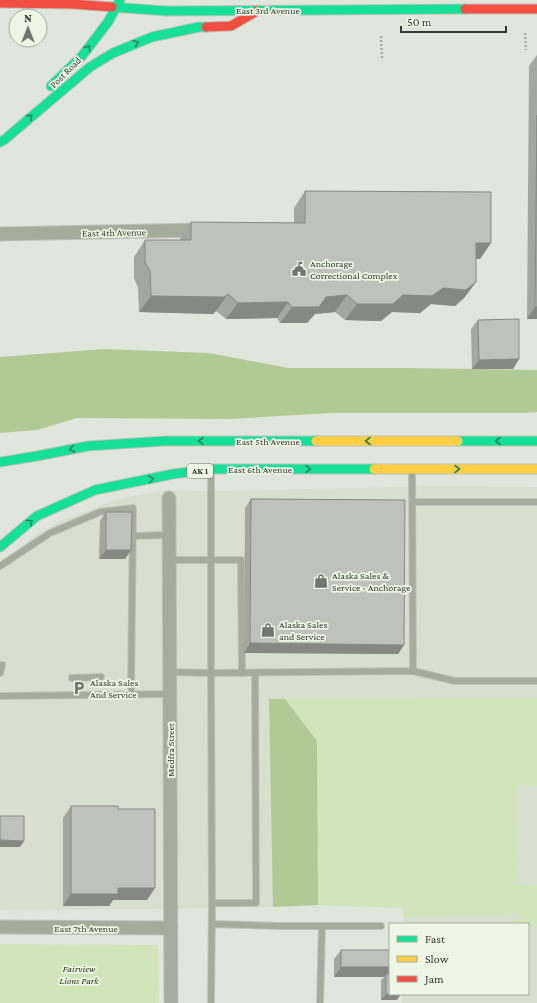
<svg xmlns="http://www.w3.org/2000/svg" width="537" height="1003" font-family="'Crimson Pro',serif">
<rect width="100%" height="100%" fill="#e1e6dc"/>
<path fill="#d7e0ce" d="M432,486l105,1v516h-135v-9h126v-70h-124l-1,-16 -85,-3 -45,2 -121,2 -152,1v-348l16,-11 15,-13 25,-15 53,-21 24,-6 32,-6 53,1z"/>
<path fill="#d0e5ba" d="M537,698v88l-20,-2 -1,101 21,1v41l-9,-1v-2h-8l-4,-10 -112,3 -1,-9 -85,-3 -1,-164 -32,-42z
M0,944l158,1 1,58h-159z"/>
<path fill="#b1ca95" d="M104,349l105,4 79,15h119l130,2v42l-13,1h-193l-102,6 -152,-1 -40,12 -37,3v-76z
M269,699h16l32,42 1,164 -45,2z"/>
<g fill="none" stroke-linecap="round" stroke-linejoin="round">
<defs>
<path id="lane" d="M211,473v200l202,-2 -1,-199
M412,502h125
M133,536l36,-1
M169,560h72l1,113
M0,566l50,-33 50,-21 33,-4 -2,187
M413,671l42,10h82
M170,672l41,1 1,230h44l-1,-230
M0,673l2,-8
M72,678l29,-1
M0,696l170,-2
M212,924l69,2h41l-2,77
M322,926h59
M211,1003l1,-100"/>
<path id="street" d="M0,234l202,-4
M169,498l2,505
M0,927l171,1"/>
<path id="fast" d="M112,7l54,4 299,-2
M51,86l31,-30 26,-34 12,-22
M0,142l4,-2 86,-73 23,-14 39,-16 47,-10h7
M458,441h79
M0,462l37,-6 51,-10 77,-5h151
M0,547l37,-31 58,-26 78,-16 38,-5h163"/>
<path id="slow" d="M316,441h142
M374,469h163"/>
<path id="jam" d="M0,3l72,1 40,3
M465,9h72
M206,27l25,-1 26,-15"/>
</defs>
<use href="#lane" stroke="#bfc3bb" stroke-width="8"/>
<use href="#street" stroke="#bfc3bb" stroke-width="15"/>
<use href="#fast" stroke="#bfc3bb" stroke-width="11"/>
<use href="#slow" stroke="#bfc3bb" stroke-width="11"/>
<use href="#jam" stroke="#bfc3bb" stroke-width="11"/>
<path stroke="#a6aba0" stroke-width="2.5" stroke-dasharray="2 2" stroke-linecap="butt" d="M525,33l1,17
M381,36l1,23"/>
<use href="#lane" stroke="#a4ac9b" stroke-width="6"/>
<use href="#street" stroke="#a4ac9b" stroke-width="13"/>
<use href="#fast" stroke="#16e098" stroke-width="9"/>
<use href="#slow" stroke="#ffcf43" stroke-width="9"/>
<use href="#jam" stroke="#f24e42" stroke-width="9"/>
</g>
<path fill="#a3a7a1" d="M537,55v264h-10l2,-253z
M305,191l175,68h-4v23l-12,16 -9,8 -24,-2 -11,9 -28,-1 -11,9 -36,-1 -10,-8 -20,2 -8,9h-27l-3,-5 -51,1 -10,-8 -3,3 -74,-2 -1,-24 -4,-10v-21l11,-17h35v-1l11,-17 103,1v-15z
M478,320l41,39 -6,10h-41l-1,-40z
M251,499l153,146 -6,9 -154,-1 1,-145z
M106,512l25,38 -6,9h-26l1,-38z
M71,806l47,3 29,91h-34l-4,6h-46v-88z
M341,950h49l7,50h-16v-20l3,-3h-50v-18z"/>
<path fill="#858883" d="M476,243h15l-11,16h-16z
M476,282l-12,16 -9,8 -24,-2 -11,9 -28,-1 -11,9 -36,-1 12,-16z
M228,294l-12,17 -3,3 -74,-2 12,-16z
M347,295l-12,17 -20,2 -8,9h-27l12,-16 34,-10z
M288,302l-11,16 -51,1 12,-16z
M535,307h2v12h-10z
M519,359l-6,10h-41l7,-9z
M106,550h25l-6,9h-26z
M250,643l154,2 -6,9 -154,-1z
M0,840l24,1 -4,6h-20z
M118,888h37l-8,12h-34l-4,6h-46l8,-12z
M341,967h49v10l-4,-3 -2,3h-50z
M386,994h15l-4,6h-16z"/>
<path fill="#bec2bb" stroke="#858883" d="M537,115v192h-2z
M305,191l186,1v51h-15v39l-10,8 -23,-2 -11,8 -29,-1 -10,9h-36l-10,-9 -21,2 -7,10h-27l-4,-5 -50,1 -10,-9 -4,3 -73,-1 -1,-25 -5,-9v-22h46v-18l114,1z
M519,319v40l-40,1 -1,-40z
M251,499l154,1 -1,145 -154,-2z
M106,512h26l-1,38h-25z
M71,806h47v3h37v79h-37v6h-47z
M0,816h24v25l-24,-1z
M341,950h49v17h-49z
M386,974h4v20h-4z"/>
<defs><path id="oneway-chevron" d="M-2-3.5L2.5 0L-2 3.5" fill="none" stroke-width="1.6" stroke-linecap="round" stroke-linejoin="round"/></defs>
<g stroke="#278460">
<use href="#oneway-chevron" transform="translate(136 43) rotate(-22)"/>
<use href="#oneway-chevron" transform="translate(88 48) rotate(-53)"/>
<use href="#oneway-chevron" transform="translate(30 117) rotate(-40)"/>
<use href="#oneway-chevron" transform="translate(201 441) rotate(180)"/>
<use href="#oneway-chevron" transform="translate(368 441) rotate(-180)"/>
<use href="#oneway-chevron" transform="translate(498 441) rotate(-180)"/>
<use href="#oneway-chevron" transform="translate(72 449) rotate(169)"/>
<use href="#oneway-chevron" transform="translate(308 469)"/>
<use href="#oneway-chevron" transform="translate(457 469)"/>
<use href="#oneway-chevron" transform="translate(151 479) rotate(-11)"/>
<use href="#oneway-chevron" transform="translate(30 522) rotate(-39)"/>
</g>
<defs>
<symbol id="civic-bare" viewBox="-9 -9 18 18"><path d="M-.6-6.5H3V-4.5H.6V-3L4-1V1h2V6H-6V1h2V-1L-.6-3ZM-1.2 2.5V6h2.4V2.5Z" fill="#71766e" stroke="#eef7e5" stroke-width="2.5" paint-order="stroke"/></symbol>
<symbol id="shop-bare" viewBox="-9 -9 18 18"><path d="M-5-2.5h2.3a2.7 3.5 0 0 1 5.4 0H5L5.5 6h-11ZM-1.5-2.5h3a1.5 2.3 0 0 0-3 0Z" fill="#71766e" stroke="#eef7e5" stroke-width="2.5" paint-order="stroke"/></symbol>
<symbol id="parking-bare" viewBox="-9 -9 18 18"><path d="M-3.5-5.5H1a3.5 3.5 0 0 1 0 7H-1V5.5H-3.5ZM-1-3.4V-.6H.8a1.4 1.4 0 0 0 0-2.8Z" fill="#71766e" stroke="#eef7e5" stroke-width="2.5" paint-order="stroke"/></symbol>
</defs>
<g fill-rule="evenodd">
<use href="#civic-bare" x="289" y="259" width="20" height="20"/>
<use href="#shop-bare" x="311" y="571" width="20" height="20"/>
<use href="#shop-bare" x="258" y="620" width="20" height="20"/>
<use href="#parking-bare" x="69" y="678" width="20" height="20"/>
</g>
<g text-anchor="middle" stroke-width="3.5" stroke-linejoin="round" paint-order="stroke">
<rect fill="#eef7e5" stroke="#6c7268" stroke-width="1" x="187" y="464" width="26" height="14" rx="3"/>
<g font-size="9" font-weight="bold" fill="#353932">
<text x="200" y="474">AK 1</text>
</g>
<g font-size="10" fill="#353932" stroke="#eef7e5">
<text x="268" y="14">East 3rd Avenue</text>
<text transform="translate(65 72) rotate(-45)" y="4">Post Road</text>
<text transform="translate(114 232) rotate(-1)" y="4">East 4th Avenue</text>
<text x="268" y="445">East 5th Avenue</text>
<text x="260" y="473">East 6th Avenue</text>
<text transform="translate(170 750) rotate(-90)" y="4">Medfra Street</text>
<text x="86" y="932">East 7th Avenue</text>
</g>
<g font-size="10" fill="#353932" stroke="#eef7e5" text-anchor="start">
<text x="310" y="267">Anchorage<tspan x="310" dy="12">Correctional Complex</tspan></text>
<text x="332" y="579">Alaska Sales &amp;<tspan x="332" dy="12">Service - Anchorage</tspan></text>
<text x="279" y="628">Alaska Sales<tspan x="279" dy="12">and Service</tspan></text>
<text x="90" y="686">Alaska Sales<tspan x="90" dy="12">And Service</tspan></text>
</g>
<g font-size="10" font-style="italic" fill="#273813" stroke="#eef7e5">
<text x="79" y="972">Fairview<tspan x="79" dy="12">Lions Park</tspan></text>
</g>
</g>
<rect x="389" y="923" width="140" height="72" fill="#eef7e5" stroke="#a4ab9d"/>
<rect x="397" y="936" width="20" height="6" fill="#16e098" stroke="#a4ab9d"/>
<text x="425" y="943" font-size="12" fill="#353932">Fast</text>
<rect x="397" y="956" width="20" height="6" fill="#ffcf43" stroke="#a4ab9d"/>
<text x="425" y="963" font-size="12" fill="#353932">Slow</text>
<rect x="397" y="976" width="20" height="6" fill="#f24e42" stroke="#a4ab9d"/>
<text x="425" y="983" font-size="12" fill="#353932">Jam</text>
<g transform="translate(28 28)"><circle r="19" fill="#eef7e5" stroke="#a4ab9d"/>
<path d="M0-3L7 15L0 10L-7 15Z" fill="#71766e"/>
<text y="-6" font-size="11" font-weight="bold" text-anchor="middle" fill="#353932">N</text>
</g>
<path d="M401 26v6h105v-6" fill="none" stroke="#353932" stroke-width="2"/>
<text x="407" y="26" font-size="12" fill="#353932" stroke="#eef7e5" stroke-width="3" paint-order="stroke">50 m</text>
</svg>
